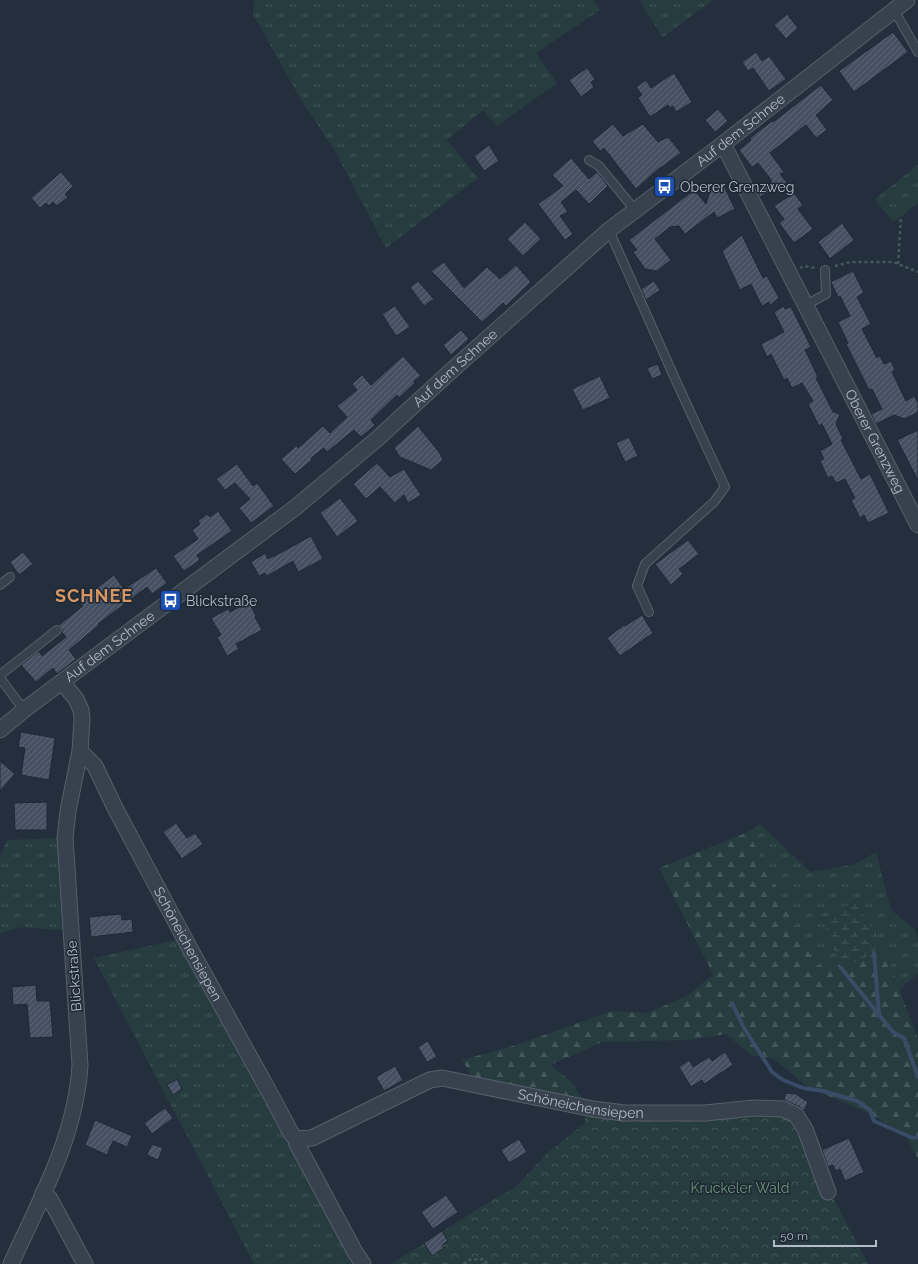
<svg xmlns="http://www.w3.org/2000/svg" width="918" height="1264" font-family="Raleway,sans-serif">
<defs>
<pattern id="grass-tufts" width="24" height="20" patternUnits="userSpaceOnUse"><rect width="24" height="20" fill="#263c3f"/><path d="M3 7l-1-3M5 7V3M7 7l1-3M15 17l-1-3M17 17v-4M19 17l1-3" fill="none" stroke="#435659"/></pattern>
<pattern id="forest-firs" width="22" height="20" patternUnits="userSpaceOnUse"><rect width="22" height="20" fill="#263c3f"/><path d="M5 1l3.5 6h-7zM16 11l3.5 6h-7z" fill="#435659"/></pattern>
<pattern id="wetland-marsh" width="20" height="14" patternUnits="userSpaceOnUse"><rect width="20" height="14" fill="#263c3f"/><path d="M1 5h8M5 5V1M11 12h8M15 12V8" fill="none" stroke="#435659"/></pattern>
<pattern id="park-crowns" width="20" height="18" patternUnits="userSpaceOnUse"><rect width="20" height="18" fill="#263c3f"/><path d="M2 6a3 3 0 1 1 6 0M12 15a3 3 0 1 1 6 0" fill="none" stroke="#435659"/></pattern>
<pattern id="building-hatch" width="6" height="6" patternUnits="userSpaceOnUse"><rect width="6" height="6" fill="#455162"/><path d="M-1 1l2-2M0 6l6-6M5 7l2-2" fill="none" stroke="#5d6877"/></pattern>
</defs>
<rect width="100%" height="100%" fill="#242f3e"/>
<path fill="url(#grass-tufts)" d="M255,0h338l7,10 -64,43 21,30 -60,43 -14,-16 -36,30 31,38 -92,70 -51,-97 -34,-51 -48,-86 1,-12z
M639,0h74l-50,37z
M918,165v38l-25,19 -18,-23z
M760,824l51,48 44,-8 21,-12 15,58 24,19 3,13v31l-19,17 -16,-43 -67,19 -68,-134z
M65,838l6,93 -49,-4 -22,6v-77l7,-16z
M181,939l175,325h-102l-160,-306z"/>
<path fill="url(#forest-firs)" d="M748,832l68,134 67,-20 35,93v121l-13,-27 -47,-25 -49,-20 -35,-29 -23,-4 -25,-21 -37,6 -87,2 -52,23 21,16 14,21 -67,-12 -46,-14 -10,-16 54,-15 96,-34 36,2 42,-19 23,-20 -54,-106z"/>
<path fill="url(#wetland-marsh)" d="M855,903l22,31 -3,19 -33,15 -20,-54z"/>
<path fill="url(#park-crowns)" d="M584,1110l157,2 50,5 77,147h-477l98,-62 28,-16 30,-33 38,-30z"/>
<g fill="none" stroke-linecap="round" stroke-linejoin="round">
<path stroke="#394c67" stroke-width="4" d="M874,953l5,62
M841,968l52,64 11,6 14,39
M732,1003l12,25 28,44 11,8 20,8 20,3 34,10 13,9 4,11 39,17 5,-1"/>
</g>
<path fill="url(#building-hatch)" stroke="#1f2835" d="M787,14l11,14 -12,11 -12,-14z
M893,32l15,20 -54,40 -15,-21z
M756,52l6,9 7,-5 17,23 -17,12 -16,-23 -5,3 -6,-9z
M587,68l8,11 -4,3 3,5 -13,10 -12,-17z
M674,73l18,29 -16,10 -3,-6 -3,2 -2,-3 -18,12 -12,-19 4,-3 -6,-8 10,-7 5,8z
M821,85l12,15 -17,15 11,15 -11,8 -10,-13 -36,28 14,19 -4,2 7,9 -27,14 -2,-5 14,-11 -14,-18 -6,4 -13,-17 12,-10 -1,-2 22,-17 1,1z
M718,109l10,12 -13,11 -10,-12z
M613,124l10,12 20,-12 15,18 10,-5 13,16 -25,18 -20,18 -32,-41 -4,3 -8,-10z
M489,145l10,16 -15,10 -10,-15z
M571,158l18,21 8,-7 11,14 -19,18 -13,-14 -15,12 7,10 -8,4 13,18 -8,6 -27,-36 25,-18 -11,-11z
M61,172l12,14 -8,8 3,3 -11,9 -4,-4 -4,4 -3,-3 -6,5 -9,-10z
M723,184l12,25 -18,9 -3,-6 -29,22 -6,-8 -9,1 -15,12 16,21 -14,11 -12,-2 -12,-17 4,-2 -8,-10 65,-50 12,14 6,-19 5,2z
M794,193l9,12 -5,4 15,20 -19,14 -15,-20 5,-4 -10,-13z
M525,222l16,17 -18,17 -16,-17z
M842,223l12,17 -24,19 -12,-17z
M742,235l21,43 4,-2 12,22 -9,7 -1,-3 -7,4 -11,-22 -11,6 -18,-39z
M444,262l20,26 23,-21 13,12 16,-14 15,17 -25,24 -3,-3 -21,19 -51,-51z
M853,271l11,22 -7,4 14,27 -9,5 15,29 3,-2 4,8 7,-3 4,9 -3,2 14,29 8,-5 4,7v9l-13,7 -11,-4 -18,9 -5,-10 11,-5 -10,-20 -3,1 -23,-46 2,-1 -10,-21 12,-6 -10,-20 -2,1 -7,-15z
M418,281l16,18 -10,7 -14,-19z
M654,281l6,9 -14,10 -5,-11z
M395,306l15,21 -14,9 -14,-22z
M784,306l1,3 6,-2 20,40 -6,3 13,27 -2,1 17,34 7,2 -4,10 7,15 -2,1 20,39 9,-5 19,39 -21,10 -4,-8 -4,3 -9,-18 4,-2 -10,-19 -9,4 -4,-7 -4,2 -8,-17 4,-2 -4,-8 12,-7 -10,-20 -3,2 -11,-22 5,-3 -11,-18 -10,5 -5,-10 -3,2 -13,-26 -4,3 -6,-13 23,-12 -10,-20z
M461,330l8,9 -18,16 -8,-10z
M403,356l18,20 -7,5 1,2 -16,15 -2,-3 -26,25 4,5 -14,12 -7,-7 -27,22 -3,-4 -13,10 1,2 -17,14 -14,-15 15,-13 2,2 25,-22 7,7 17,-16 -10,-11 20,-16 -5,-6 10,-9 9,10z
M658,364l4,11 -10,4 -5,-11z
M600,376l10,22 -27,12 -11,-21z
M418,426l21,26 4,8 -12,10 -31,-13 -6,-9z
M918,430v50l-21,-40z
M629,437l9,19 -13,6 -9,-19z
M377,463l13,14 14,-8 17,26 -13,8 -4,-8 -9,8 -15,-16 -14,12 -13,-15z
M237,464l16,22 4,-3 17,23 -23,17 -12,-15 11,-9 -15,-16 -10,7 -9,-11z
M340,498l18,23 -21,16 -17,-24z
M218,511l14,20 -35,24 3,5 -16,11 -11,-15 25,-17 -6,-9 8,-6 -2,-3 9,-7 3,3z
M311,536l12,23 -25,13 -5,-11 -26,15 -2,-3 -6,3 -8,-14 14,-9 3,6 5,-3v1z
M688,540l11,14 -20,15 4,5 -12,11 -16,-21z
M23,552l10,12 -14,11 -9,-13z
M156,568l11,15 -15,11 -5,-7 -49,37 1,1 -30,25 7,9 -19,15 -4,-6 -17,14 -15,-17 18,-14 3,5 24,-19 -4,-5v-3l-3,-4 24,-19 -4,-5 35,-26 10,14z
M249,602l7,14 -1,1 7,13 -26,14 3,5 -12,7 -10,-19 4,-2 -10,-17 17,-9 2,3z
M642,615l11,18 -33,23 -13,-18 17,-13 1,1z
M21,732l34,6 -6,42 -28,-5 4,-27 -7,-1z
M0,761l15,13 -15,17z
M47,802v28h-32l-1,-27z
M176,823l11,15 8,-5 8,11 -21,15 -19,-27z
M121,914l1,6 10,-1 1,13 -42,5 -2,-20z
M36,985l1,16h13l3,36 -23,1 -3,-34 -14,1 -1,-18z
M428,1041l9,16 -10,5 -9,-15z
M725,1052l8,13 -29,19 -2,-4 -11,7 -12,-20 10,-7 4,7 16,-10 3,4z
M395,1066l8,14 -19,11 -8,-14z
M177,1079l5,10 -9,6 -6,-10z
M786,1093l10,1 12,8 -4,9 -4,-4 -16,-7z
M165,1108l8,10 -21,16 -8,-11z
M95,1120l37,16 -5,11 -14,-6 -6,14 -22,-10z
M849,1138l15,34 -19,9 -5,-12 -4,2 -3,-6 -5,2 -6,-17z
M519,1139l8,13 -18,11 -8,-13z
M152,1144l11,4 -5,12 -11,-5z
M446,1195l12,17 -25,17 -12,-17z
M442,1231l6,10 -6,4 2,3 -12,8 -8,-13z"/>
<g fill="none" stroke-linecap="round" stroke-linejoin="round">
<defs>
<path id="lane" d="M894,10l24,42
M589,160l10,6 36,44
M609,230l67,151 49,106 -11,15 -69,62 -8,22 12,26
M806,305l20,-11 -1,-24
M0,585l10,-8
M0,675l57,-45
M0,678l24,32"/>
<g id="street">
<path id="s1" d="M723,144l195,381"/>
<path id="s2" d="M0,730l24,-20 272,-203 81,-68 74,-68 158,-141 114,-86 184,-144"/>
<path id="s3" d="M80,751l15,15 20,42 73,137 84,152 19,36 5,6 1,5 58,108 8,12"/>
<path id="s4" d="M296,1139l16,-1 118,-58 12,-2 151,31 31,4h81l49,-5 29,1 13,6 9,14 23,63"/>
<path d="M43,1193l7,6 35,65"/>
<path d="M11,1264c29,-64 65,-128 69,-199l-15,-227 3,-27 12,-60 2,-32 -1,-9 -5,-11 -14,-17"/>
</g>
</defs>
<use href="#lane" stroke="#565f6c" stroke-width="10"/>
<use href="#street" stroke="#565f6c" stroke-width="17"/>
<path stroke="#44595c" stroke-width="2.5" stroke-dasharray="3 3" stroke-linecap="butt" d="M898,264l3,-48
M835,266l15,-4h43l25,10
M800,268l4,-2 11,2
M464,1264l4,-4 16,-1 3,5"/>
<use href="#lane" stroke="#38414e" stroke-width="8"/>
<use href="#street" stroke="#38414e" stroke-width="15"/>
</g>
<defs>
<symbol id="bus-square" viewBox="-11 -11 22 22"><rect x="-9" y="-9" width="18" height="18" rx="4" fill="#1a4fb4" stroke="#1d2633"/><path d="M-5-6H5V4H4V6H2V4H-2V6H-4V4H-5ZM-3.5-4V0h7V-4ZM-3.5 1.2v1.5H-2V1.2ZM2 1.2v1.5H3.5V1.2Z" fill="#fff"/></symbol>
</defs>
<g fill-rule="evenodd">
<use href="#bus-square" x="652" y="174" width="25" height="25"/>
<use href="#bus-square" x="158" y="588" width="25" height="25"/>
</g>
<g text-anchor="middle" stroke-width="3" stroke-linejoin="round" paint-order="stroke">
<g font-size="14" fill="#b4bcc9" stroke="#1d2633">
<text dy="5" stroke="none"><textPath href="#s2" startOffset="954">Auf dem Schnee</textPath></text>
<text dy="5" stroke="none"><textPath href="#s2" startOffset="582">Auf dem Schnee</textPath></text>
<text dy="5" stroke="none"><textPath href="#s1" startOffset="334">Oberer Grenzweg</textPath></text>
<text dy="5" stroke="none"><textPath href="#s2" startOffset="138">Auf dem Schnee</textPath></text>
<text dy="5" stroke="none"><textPath href="#s3" startOffset="222">Schöneichensiepen</textPath></text>
<text transform="translate(74 976) rotate(-94)" y="5">Blickstraße</text>
<text dy="5" stroke="none"><textPath href="#s4" startOffset="301">Schöneichensiepen</textPath></text>
</g>
<g font-size="14" fill="#b4bcc9" stroke="#1d2633" text-anchor="start">
<text x="680" y="192">Oberer Grenzweg</text>
<text x="186" y="606">Blickstraße</text>
</g>
<g font-size="14" fill="#6b9a76" stroke="#1d2633">
<text x="740" y="1193">Kruckeler Wald</text>
</g>
<g font-size="18" font-weight="bold" letter-spacing="1" fill="#d59563" stroke="#1d2633">
<text x="94" y="602">SCHNEE</text>
</g>
</g>
<path d="M774 1240v6h102v-6" fill="none" stroke="#b4bcc9" stroke-width="2"/>
<text x="780" y="1240" font-size="12" fill="#b4bcc9" stroke="#1d2633" stroke-width="3" paint-order="stroke">50 m</text>
</svg>
